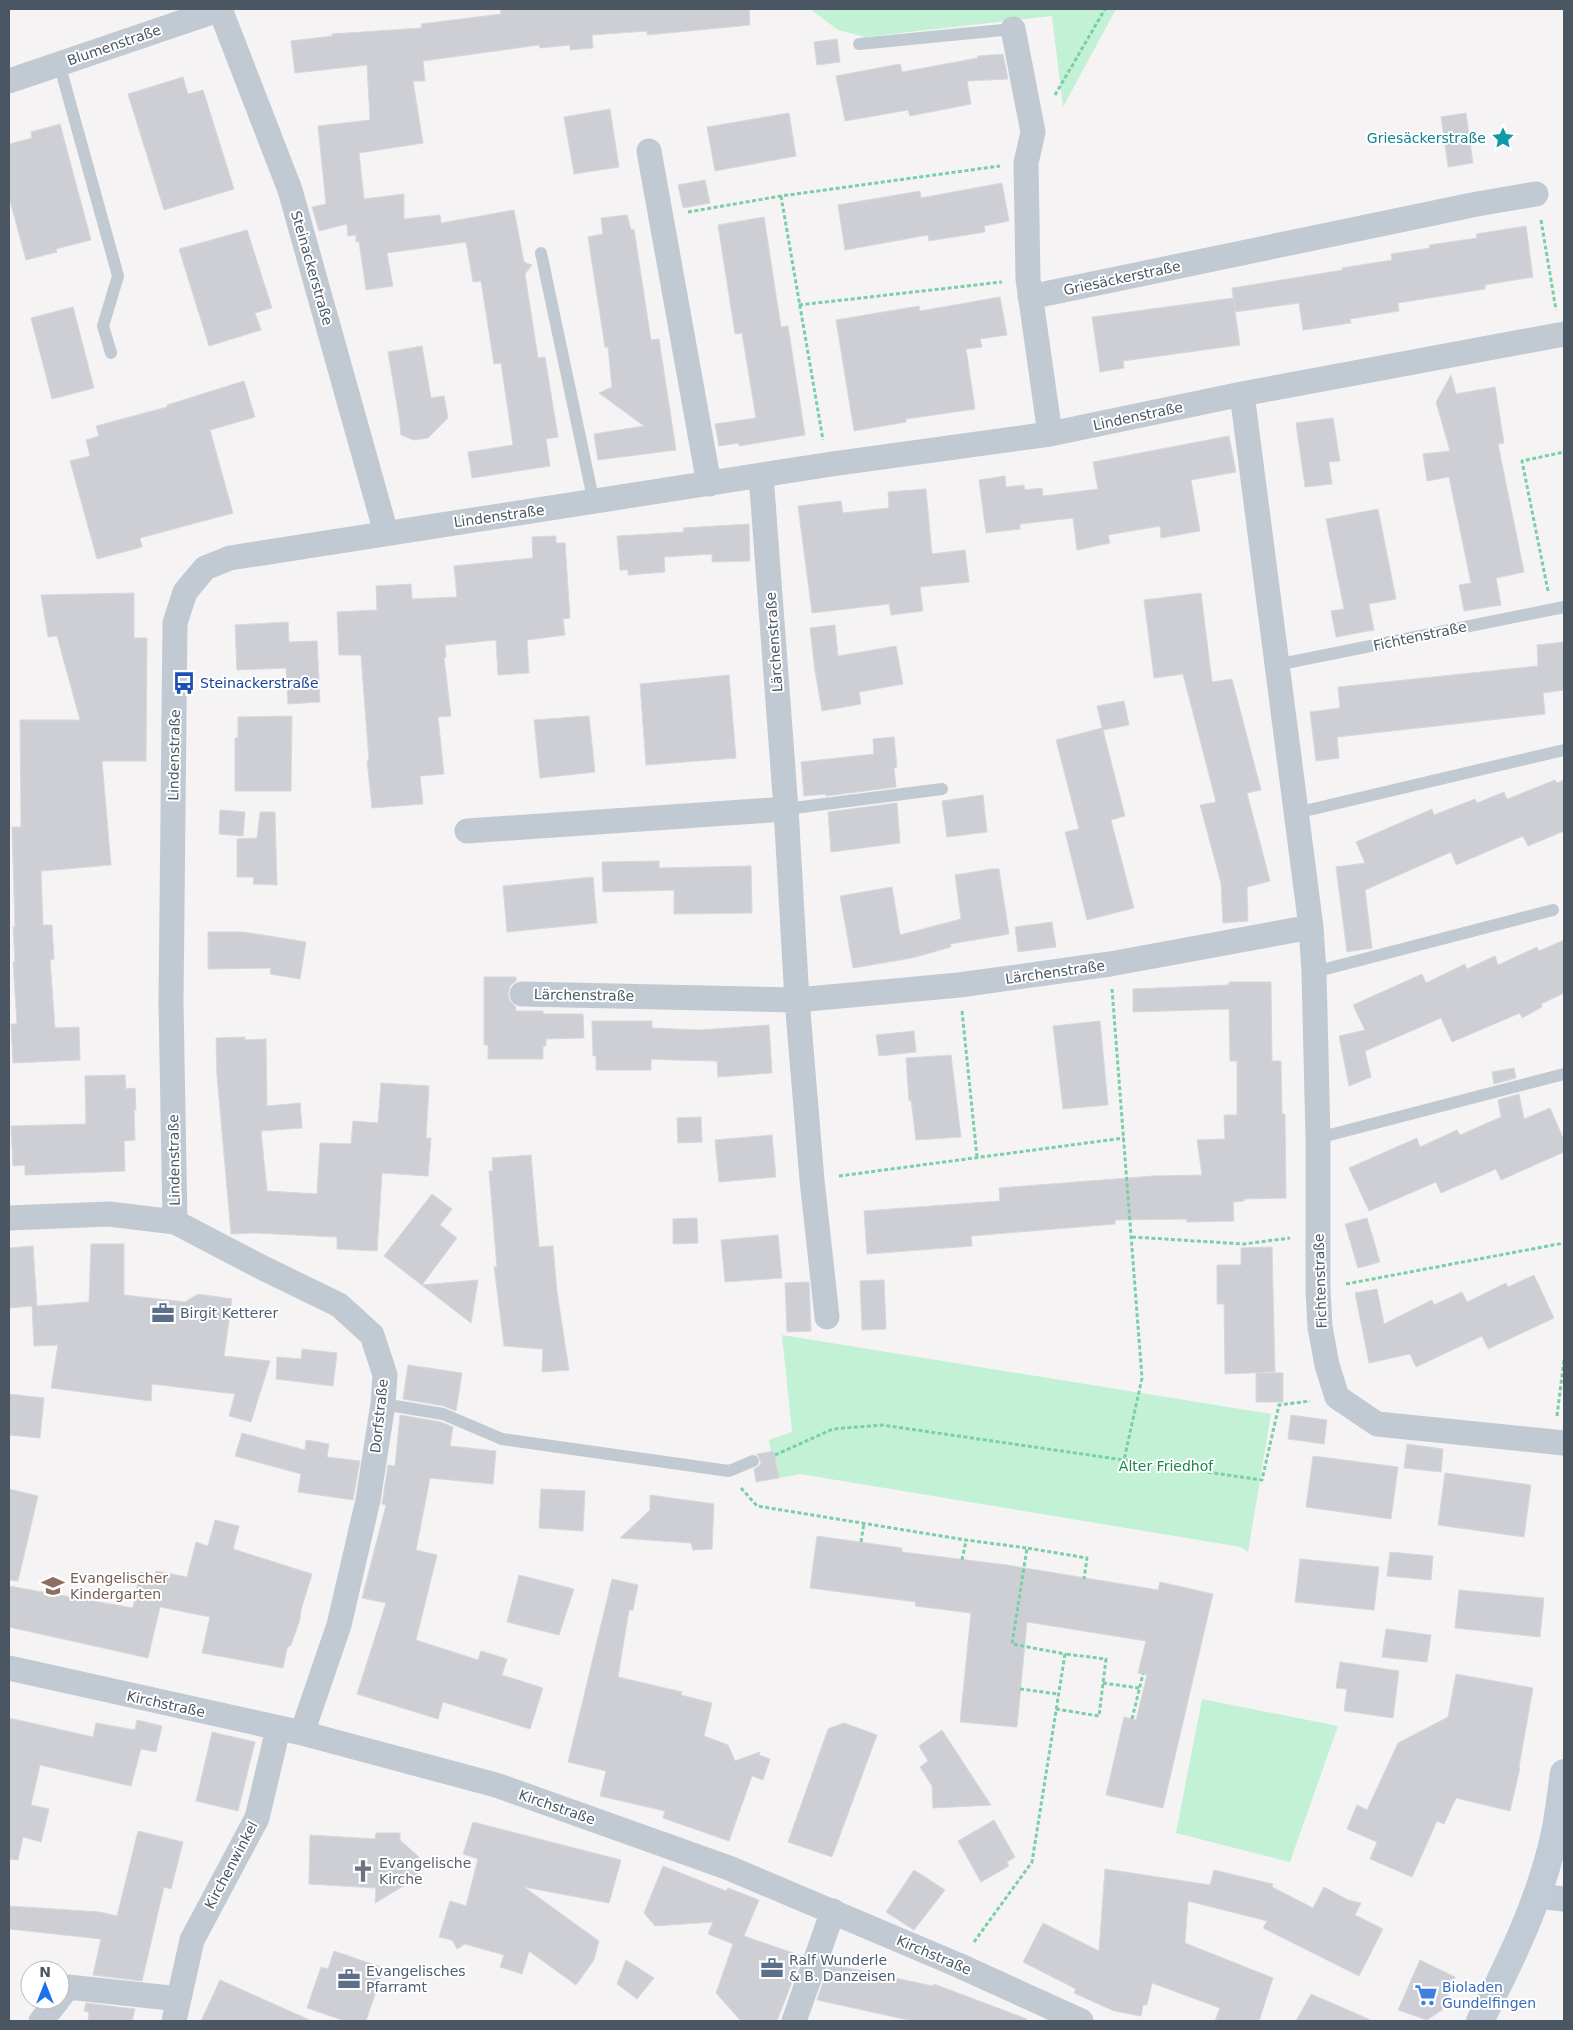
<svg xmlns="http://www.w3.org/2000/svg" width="1573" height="2030" font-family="'DejaVu Sans',sans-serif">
<rect width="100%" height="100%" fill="#f5f3f3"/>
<path fill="#c3f1d5" d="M810,9h306l-53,98 -11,-91 -187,21 -27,-7z
M782,1335l489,79 -23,138 -7,-5 -441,-73 -21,4 -5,-26h-3l-2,-12 23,-8z
M1202,1699l136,27 -48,136 -114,-29z"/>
<path fill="#cdcfd5" stroke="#d7d9de" d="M500,9h249l1,16 -103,10v-4l-55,4 1,13 -23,2v-5l-30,3 -1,-3 -116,16 2,20h-12l10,62 -64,10 5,46 40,-5v25l36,-4 1,8 73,-13 10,52 8,3 -7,9 13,84 7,-1 13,80 -12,2 4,27 -78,12 -4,-26 45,-7 -12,-82 -7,1 -13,-83 -8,1 -7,-40 -79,11 6,33 -27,4 -7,-48h-3v-7l-8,1 -1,-12 -28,7 -7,-24 14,-3 -8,-78 52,-6 -3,-55 -72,8 -4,-32 41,-5v-2l90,-6 -1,-4 80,-10z
M837,39l3,23 -23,3 -3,-23z
M1003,54l5,25 -41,2 4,23 -61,12 -2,-6 -63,11 -9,-45 64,-12 2,8 76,-14v-2z
M183,77l5,17 15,-4 31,99 -70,21 -36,-116z
M610,109l9,58 -45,7 -10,-57z
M789,113l7,43 -81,15 -8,-44z
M1466,113l7,50 -25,4 -7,-50z
M60,124l31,116 -35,9 1,3 -31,8 -17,-63v-53l23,-6 -1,-6z
M705,180l5,23 -27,5 -5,-23z
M1002,183l7,38 -25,5 1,6 -56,9 -1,-6 -83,15 -7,-45 82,-14 1,7z
M627,215l4,15 3,-1 17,111 8,-1 17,111 -78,10 -4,-26 50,-8 -45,-33 13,-6 -4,-40h-3l-17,-110 15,-3 -2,-16z
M764,217l17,110 7,-1 17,109 -66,11v-3l-20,3 -4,-22 41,-6 -14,-85 -7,1 -17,-109z
M1526,226l7,51 -48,8v4l-87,14 1,8 -49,8 1,4 -48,7 -4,-27 -64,9 -3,-24 111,-18 -1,-2 50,-8 -1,-6 39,-6 -1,-3 48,-7 -1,-4z
M247,230l25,78 -17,5 6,17 -52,16 -30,-97z
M1000,297l7,38 -27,4 2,8 -16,2 9,60 -69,10v3l-52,9 -18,-111 83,-14 1,5z
M1233,298l7,47 -117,16 1,7 -24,4 -8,-55z
M73,307l21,81 -42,11 -21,-81z
M422,346l9,52 13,-2 4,22 -20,20 -14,2 -13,-5 -2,-18 -11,-65z
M1451,375l5,19 39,-7 9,56 -6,1 26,128 -28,6 5,27 -37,6 -5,-26 12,-2 -22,-106 -22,4 -4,-27 27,-3 -14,-49z
M244,381l11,36 -45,13 23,83 -93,25 2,9 -45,12 -27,-98 20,-5 -4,-16 13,-4 -3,-10 71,-19v-2z
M1333,418l7,43 -11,1 3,22 -27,3 -9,-64z
M1229,436l7,36 -45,8 9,51 -39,7 -1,-12 -52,9 2,8 -33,7 -4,-32 -53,6v5l-34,4 -7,-53 26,-4 1,11 18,-2 1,5 17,-2 1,8 55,-7 -5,-27z
M926,489l6,65 33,-4 4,32 -49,5 3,24 -32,4 -2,-11 -77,9 -14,-107 43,-5 2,12 46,-5 -1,-16z
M1378,509l18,90 -27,5 5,26 -38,7 -5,-26 13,-2 -18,-90z
M749,524l1,37 -38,1v-8l-48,3 1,15 -37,3v-5h-8l-3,-34 67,-4 -1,-4z
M556,536v7h9l5,75 -7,1 2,16 -38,5 2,33 -31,2 -2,-35 -51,5 1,12 -2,1 7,58 -13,1 6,57 -24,2 3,28 -51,4 -5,-47h2l-8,-106h-22l-2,-43 40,-2 -1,-24 35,-2 1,15 45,-2 -3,-31 79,-8 -1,-21z
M134,593v45h13l-1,123h-44l9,104 -70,6 2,54h9l2,34 -4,1 5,68 24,-1 1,33 -67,3 -2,-39h6l-4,-62h2l-2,-35h2l-3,-100h9l-1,-107h60l-23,-84 -9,1 -7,-42z
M1201,593l11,89 20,-3 29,111 -14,3 23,88 -23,6 1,34 -25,2 -2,-40 -21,-78 16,-3 -33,-128 -29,4 -10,-78z
M288,622l1,20 28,-1 3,61 -32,2 -2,-36 -49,2 -2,-45z
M835,625l3,31 58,-10 7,38 -44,8 2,12 -39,7 -7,-40 -5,-43z
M1564,642v48l-21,3 2,21 -208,23 2,21 -23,3 -6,-49 30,-4 -2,-21 200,-21 -1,-21z
M729,675l7,83 -90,7 -6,-81z
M1124,701l5,24 -26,5 22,86 -14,4 23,88 -47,12 -22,-88 14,-3 -23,-89 46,-12 -5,-22z
M292,716l-1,75h-56v-53h3v-21z
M589,716l6,56 -55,6 -6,-58z
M894,737l3,30 -3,1 2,19 -70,9v-2l-22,2 -3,-34 73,-8 -1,-15z
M1555,780l2,3 7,-3v51l-36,15 -5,-10 -67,29 -5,-13 -86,38 7,58 -25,4 -11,-85 29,-4 -9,-21 76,-33 2,6 41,-16 2,4 27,-11 3,7z
M983,795l4,37 -40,5 -5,-36z
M897,803l3,40 -69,9 -3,-40z
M220,810l25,2 -2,24 -24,-2z
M260,812h15l2,73 -24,-1 1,-7h-17v-38l20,-1z
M659,861v7l92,-2 1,47 -78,1v-24l-71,2 -1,-30z
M992,869h7l10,65 -59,10 1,3 -39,11 -59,10 -13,-72 52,-9 8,48 61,-16 -6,-44z
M593,877l4,46 -90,9 -4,-46z
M1052,922l4,25 -38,5 -3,-25z
M208,932h36l62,10 -6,37 -30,-5 1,-6 -63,1z
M1564,940v53l-23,11 1,3 -20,11 -2,-5 -68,29 -11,-24 -76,33 6,26 -22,9 -10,-50 26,-6 -12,-25 69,-31 4,9 39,-19 2,5 28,-13 3,9 39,-18 2,4z
M484,977h32v4l-6,5 -2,8 2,7 6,6v4h27v3h40l1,24 -38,1v7h-3v13h-55v-14h-4z
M1229,982h42l1,79h9l1,53h3l1,84 -42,1v2l-11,1 1,19 -47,1 -1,-3 -71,1v4l-144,12 1,10 -105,8 -3,-43 136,-10 -1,-13 154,-12 49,-1 -5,-35 28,-1 -1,-24h13v-54h-7l-1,-52 -96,3v-23l96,-4z
M592,1021h60v7l48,2 69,-5 3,48 -54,4 -1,-16 -41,-1 -25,-1v11h-55v-14h-3z
M1100,1021l8,84 -45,4 -10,-83z
M914,1031l2,21 -37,4 -3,-21z
M245,1037v3l21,-1 1,67 33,-3 2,25 -41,3 6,60 50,3 3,-51 31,1 2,-23 25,2 3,-40 48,3 -3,52h5l-3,38 -46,-3 -5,78 -40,-2v-12l-81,-4 -25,1 -14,-159 -1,-37z
M951,1055l10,82 -45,3 -5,-40 -2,1 -3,-43z
M1514,1068l2,10 -22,6 -2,-12z
M125,1075l1,14 9,-1 1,22h-2l1,30 -11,1 1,30 -100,4v-10l-12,1 -2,-40 75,-2 -1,-48z
M1519,1094l5,25 26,-11 14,32v12l-63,28 -5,-11 -55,24 -5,-11 -67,29 -20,-43 68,-30 3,9 37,-17 3,5 41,-18 -3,-17z
M701,1117l1,25 -24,1 -1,-25z
M772,1135l4,42 -57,5 -4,-42z
M531,1155l8,92 14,-1 4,46 12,78 -27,2 1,-23 -39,-3 -10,-80 3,2 -8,-97h4l-1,-13z
M432,1194l20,15 -12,16 17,13 -35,47 56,-5 -7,43 -87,-67z
M697,1218l1,25 -25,1v-25z
M1367,1218l13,44 -22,6 -13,-44z
M778,1235l4,43 -57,4 -4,-42z
M91,1244h33v51l61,7 13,-8 34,5 -8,57 46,5 -19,61 -22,-6 6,-22 -83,-10 -1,17 -100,-13 7,-43 -24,1 -2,-40 -23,2v-60l24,-2 4,60 52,-4z
M1272,1247l3,125 -50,2 -1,-70h-7v-39h24v-17z
M1534,1275l20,43 -66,31 -6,-13 -66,31 -6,-13 -41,9 -14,-70 22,-4 7,35 48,-24 2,5 28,-13 5,10 39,-19 2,4z
M884,1280l2,49 -24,1 -2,-49z
M809,1282l2,49 -24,1 -2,-49z
M302,1349l35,4 -4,33 -57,-7 1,-22 24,2z
M408,1365l54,8 -6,38 -12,-5 -41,-7z
M1256,1373h27v29h-27z
M9,1394l35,4 -4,40 -31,-3z
M400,1415l41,7 12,5 -3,19 46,5 -3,33 -63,-6 -14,72 21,5 -21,85 62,20 3,-9 26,8 -5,16 41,13 -13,41 -87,-27 -5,17 -81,-25 29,-91 -24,-5 24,-93 -4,-1 6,-39 7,1z
M1291,1415l36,5 -3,24 -36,-5z
M242,1433l63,17 1,-10 23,4 -2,13 33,4 -7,39 -55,-8 3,-18 -66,-18z
M1407,1444l36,5 -2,23 -37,-4z
M774,1451l5,27 -23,4 -2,-13 5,-3 2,-4 -4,-8z
M1313,1456l85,11 -7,52 -85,-12z
M1445,1473l86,12 -7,52 -86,-12z
M9,1489l29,7 -20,85 -9,-1z
M541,1489l44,2 -2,40 -44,-3z
M650,1495l64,9 -2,45 -19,1 -2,-7 -71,-5 30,-28z
M215,1520l24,6 -6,23 79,25 -11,36 -1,9 -9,26 -4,3 -4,20 -81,-15 8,-36 -50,-10 -12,51 -139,-31v-41l124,22 7,-36 15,3 1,-4 31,6 9,-35 12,4z
M817,1536l85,12v4l105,13 151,25 2,-8 53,12 -50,214 -57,-13 18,-78 12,3 11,-45 -9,-2 8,-32 -119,-19 -10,105 -57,-5 11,-109 -56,-7 1,-4 -106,-14z
M1390,1552l43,4 -2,24 -44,-4z
M1300,1559l79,8 -5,43 -79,-8z
M519,1575l55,14 -15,46 -52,-13z
M612,1579l26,6 -5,25h-4l-11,67 64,15 -1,3 31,8 -8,33 24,9 7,16 25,-9 -1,3 11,4 -7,21 -11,-4 -23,65 -66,-23 2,-7 -65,-15 6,-25 -38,-9z
M1459,1590l85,8 -4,39 -85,-9z
M1386,1629l45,6 -4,27 -45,-5z
M1340,1662l59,9 -6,47 -49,-7 3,-22 -11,-1z
M1456,1674l77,14 -14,79 1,1 -10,43 -54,-13 -12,26 -7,-3 -25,56 -42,-18 7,-17 -30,-13 10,-24 10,5 31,-67 50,-26z
M9,1718l84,19 3,-14 39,7 2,-10 25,6 -6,26 -15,-3 -10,37 -91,-21 -9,40 18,4 -8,33 -18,-5 -5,23 -9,-1z
M844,1723l33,12 -45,122 -44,-15 40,-113z
M942,1730l49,75 -58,3 -1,-22 -12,-19 8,-6 -9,-15z
M212,1732l43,10 -17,69 -42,-10z
M994,1820l21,37 -8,5 2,4 -28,16 -23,-41z
M473,1822l148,38 -12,43 -85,-16 75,54 -5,19 -18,25 -47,-34 -7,23 -22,-7 4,-12 -39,-11 -8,5 -5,-9 -13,-3 11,-36 16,5 12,-47 -15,-5z
M138,1831l45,11 -12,47 -7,-2 -22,94 -49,-6 8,-36 -92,-10v-23l91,6 17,4z
M376,1833h24v7l19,17 -2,21 -42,25 1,-15 -67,-4 1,-49 65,4z
M663,1866l63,25 2,-3 31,12 -15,36 58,20 -25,65h-36l-25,-28 17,-49 -25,-10 5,-12 -58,4 -11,-13z
M1105,1869l105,16 4,-15 59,14 -1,3 41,21 11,-21 24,13 13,3 -6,12 28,14 -24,47 -96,-48 4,-7 -79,-20 -3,42 88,35 -14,43h-44l5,-13 -68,-25 -5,22h-4l-2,11 -27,-5 -40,-18 2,-4 -53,-27 20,-39 56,28z
M914,1870l31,20 -31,40 -28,-18z
M334,1951l50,17 -18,53h-21l-38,-13 14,-41 7,2z
M626,1960l28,18 -17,21 -20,-15z
M1420,1960l35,17 -13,33 -15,10 -29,-10z
M829,1964l104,22 1,-2 93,35 -1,2h-113l-96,-21z
M220,1980l92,41h-111z
M1311,1994l62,27h-77z
M86,2003l49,6 -3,12h-44l1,-9 -5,-1z"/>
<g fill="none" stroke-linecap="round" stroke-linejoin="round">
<path stroke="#7ad0a6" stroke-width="3" stroke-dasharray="4 2.5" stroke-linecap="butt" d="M1055,95l50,-86
M781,196l42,244
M688,212l93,-16 219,-30
M1541,220l15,90
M799,305l203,-23
M1548,591l-26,-130 42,-9
M1112,989l30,389 -18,82
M962,1011l15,146
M839,1176l285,-38
M1132,1237l112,7 46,-6
M1346,1284l218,-41
M1557,1416l7,-56
M775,1455l58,-26 49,-4 380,55 17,-75 31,-4
M741,1488l16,18 209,34 61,8
M861,1542l3,-19
M962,1560l4,-19
M1103,1683l36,5
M1020,1689l38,5
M1056,1709l43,7 7,-57 -41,-5
M1132,1719l11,-45
M974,1942l58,-80 33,-208 -53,-10 15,-96 60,10 -3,21"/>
<path stroke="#c1cad2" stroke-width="12" d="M859,44l154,-15
M59,63l59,213 -15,50 8,27
M541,253l53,250
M1276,665l288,-58
M786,809l156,-20
M1296,813l268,-63
M1314,972l239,-62
M1318,1138l246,-64
M383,1404l60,10 59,25 227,32 24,-10"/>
<path stroke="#c1cad2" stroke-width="25" d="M220,9l70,181 96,343
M1013,29l20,103 -7,31 2,116 22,155
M9,81l212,-72
M649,151l60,333
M1030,297l447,-93 59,-10
M1242,394l69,533 3,45 4,166v152l2,37 7,38 10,32 40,27 187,19
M761,475l25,334 11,191 15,180 15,137
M467,831l319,-22
M522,994l275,6 162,-15 151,-21 201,-37
M9,1218l100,-4 66,8 84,44 80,39 33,30 13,40 -2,29 -15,96 -29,125 -37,108
M175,1222l-4,-219 4,-380 10,-31 20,-24 25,-10 602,-94 218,-30 192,-40 322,-60
M9,1668l293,65 194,52 233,83 229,97 123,56
M1537,1896l27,3
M60,1997l8,-10 111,12
M41,2021l17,-21
M174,2021l18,-81 65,-122 21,-89
M794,2021l39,-110"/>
<path stroke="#c1cbd6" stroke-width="28" d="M1480,2021c30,-59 61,-122 75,-188 4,-20 6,-40 9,-60"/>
</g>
<defs>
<symbol id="sight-bare" viewBox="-9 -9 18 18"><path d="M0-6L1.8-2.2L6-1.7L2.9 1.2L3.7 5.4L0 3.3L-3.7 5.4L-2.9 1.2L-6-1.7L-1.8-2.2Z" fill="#0f9aa8" stroke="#fff" stroke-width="2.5" paint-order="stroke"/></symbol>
<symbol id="bus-bare" viewBox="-9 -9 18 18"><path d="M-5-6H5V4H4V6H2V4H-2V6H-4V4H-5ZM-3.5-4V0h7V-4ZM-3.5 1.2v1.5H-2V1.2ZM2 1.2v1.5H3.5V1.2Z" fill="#1a4fb4" stroke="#fff" stroke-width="2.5" paint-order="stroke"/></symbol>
<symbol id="office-bare" viewBox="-9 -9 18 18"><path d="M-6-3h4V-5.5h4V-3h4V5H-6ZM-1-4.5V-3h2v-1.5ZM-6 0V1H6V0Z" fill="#5c6f8a" stroke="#fff" stroke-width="2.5" paint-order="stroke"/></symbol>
<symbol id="school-bare" viewBox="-9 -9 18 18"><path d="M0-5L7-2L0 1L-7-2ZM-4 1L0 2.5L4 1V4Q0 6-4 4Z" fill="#8d6e63" stroke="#fff" stroke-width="2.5" paint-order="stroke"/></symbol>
<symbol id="church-bare" viewBox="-9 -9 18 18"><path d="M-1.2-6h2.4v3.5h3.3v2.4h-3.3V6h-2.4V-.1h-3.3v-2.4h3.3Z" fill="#6b7280" stroke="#fff" stroke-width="2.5" paint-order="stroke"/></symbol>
<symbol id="supermarket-bare" viewBox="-9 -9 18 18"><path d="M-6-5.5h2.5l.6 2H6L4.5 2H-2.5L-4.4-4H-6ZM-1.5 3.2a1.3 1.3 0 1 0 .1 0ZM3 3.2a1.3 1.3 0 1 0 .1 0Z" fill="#3f7fe0" stroke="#fff" stroke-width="2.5" paint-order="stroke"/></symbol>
</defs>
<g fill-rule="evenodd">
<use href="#sight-bare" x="1487" y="122" width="32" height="32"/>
<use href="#bus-bare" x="168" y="667" width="32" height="32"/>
<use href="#office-bare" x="147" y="1297" width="32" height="32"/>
<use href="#school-bare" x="37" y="1570" width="32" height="32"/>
<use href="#church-bare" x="347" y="1855" width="32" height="32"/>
<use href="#office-bare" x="756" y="1952" width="32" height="32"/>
<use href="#office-bare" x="333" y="1963" width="32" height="32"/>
<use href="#supermarket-bare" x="1410" y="1979" width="32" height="32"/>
</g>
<g text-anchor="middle" stroke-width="4" stroke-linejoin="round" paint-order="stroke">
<g font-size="14" fill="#4a5661" stroke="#fff">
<text transform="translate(114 45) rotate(-19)" y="5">Blumenstraße</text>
<text transform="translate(312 268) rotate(74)" y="5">Steinackerstraße</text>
<text transform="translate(1122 278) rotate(-12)" y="5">Griesäckerstraße</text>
<text transform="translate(1138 416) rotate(-12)" y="5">Lindenstraße</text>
<text transform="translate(499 516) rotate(-8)" y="5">Lindenstraße</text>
<text transform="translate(1420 636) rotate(-12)" y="5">Fichtenstraße</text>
<text transform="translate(774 642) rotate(-94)" y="5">Lärchenstraße</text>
<text transform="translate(174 755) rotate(-89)" y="5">Lindenstraße</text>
<text transform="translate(1055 972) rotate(-8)" y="5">Lärchenstraße</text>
<text transform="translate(584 995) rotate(1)" y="5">Lärchenstraße</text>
<text transform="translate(174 1160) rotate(-91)" y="5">Lindenstraße</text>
<text transform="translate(1320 1281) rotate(-92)" y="5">Fichtenstraße</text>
<text transform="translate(379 1416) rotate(-84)" y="5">Dorfstraße</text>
<text transform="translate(166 1704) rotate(12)" y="5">Kirchstraße</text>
<text transform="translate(557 1807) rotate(19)" y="5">Kirchstraße</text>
<text transform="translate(231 1865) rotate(-62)" y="5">Kirchenwinkel</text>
<text transform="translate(934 1955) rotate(23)" y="5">Kirchstraße</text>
</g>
<g font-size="14" fill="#0d838f" stroke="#fff" text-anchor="end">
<text x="1486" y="143">Griesäckerstraße</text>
</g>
<g font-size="14" fill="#164399" stroke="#fff" text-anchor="start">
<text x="200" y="688">Steinackerstraße</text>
</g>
<g font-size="14" fill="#4e5e75" stroke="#fff" text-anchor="start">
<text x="180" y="1318">Birgit Ketterer</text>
<text x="789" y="1965">Ralf Wunderle<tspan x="789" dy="16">&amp; B. Danzeisen</tspan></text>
<text x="366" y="1976">Evangelisches<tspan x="366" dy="16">Pfarramt</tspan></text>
</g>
<g font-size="14" fill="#17864f" stroke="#fff">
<text x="1166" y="1471">Alter Friedhof</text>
</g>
<g font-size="14" fill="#785e54" stroke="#fff" text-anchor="start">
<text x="70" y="1583">Evangelischer<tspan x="70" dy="16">Kindergarten</tspan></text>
</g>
<g font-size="14" fill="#5b616d" stroke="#fff" text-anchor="start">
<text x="379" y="1868">Evangelische<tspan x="379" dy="16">Kirche</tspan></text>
</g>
<g font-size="14" fill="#366cbe" stroke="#fff" text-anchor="start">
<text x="1442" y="1992">Bioladen<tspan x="1442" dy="16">Gundelfingen</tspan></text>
</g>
</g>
<rect width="1573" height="2030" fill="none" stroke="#4a5661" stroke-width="20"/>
<g transform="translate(45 1985)"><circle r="24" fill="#ffffff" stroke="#b7bbc0"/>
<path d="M0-4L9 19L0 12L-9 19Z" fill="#1a73e8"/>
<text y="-8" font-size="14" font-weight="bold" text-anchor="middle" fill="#4a5661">N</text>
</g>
</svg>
